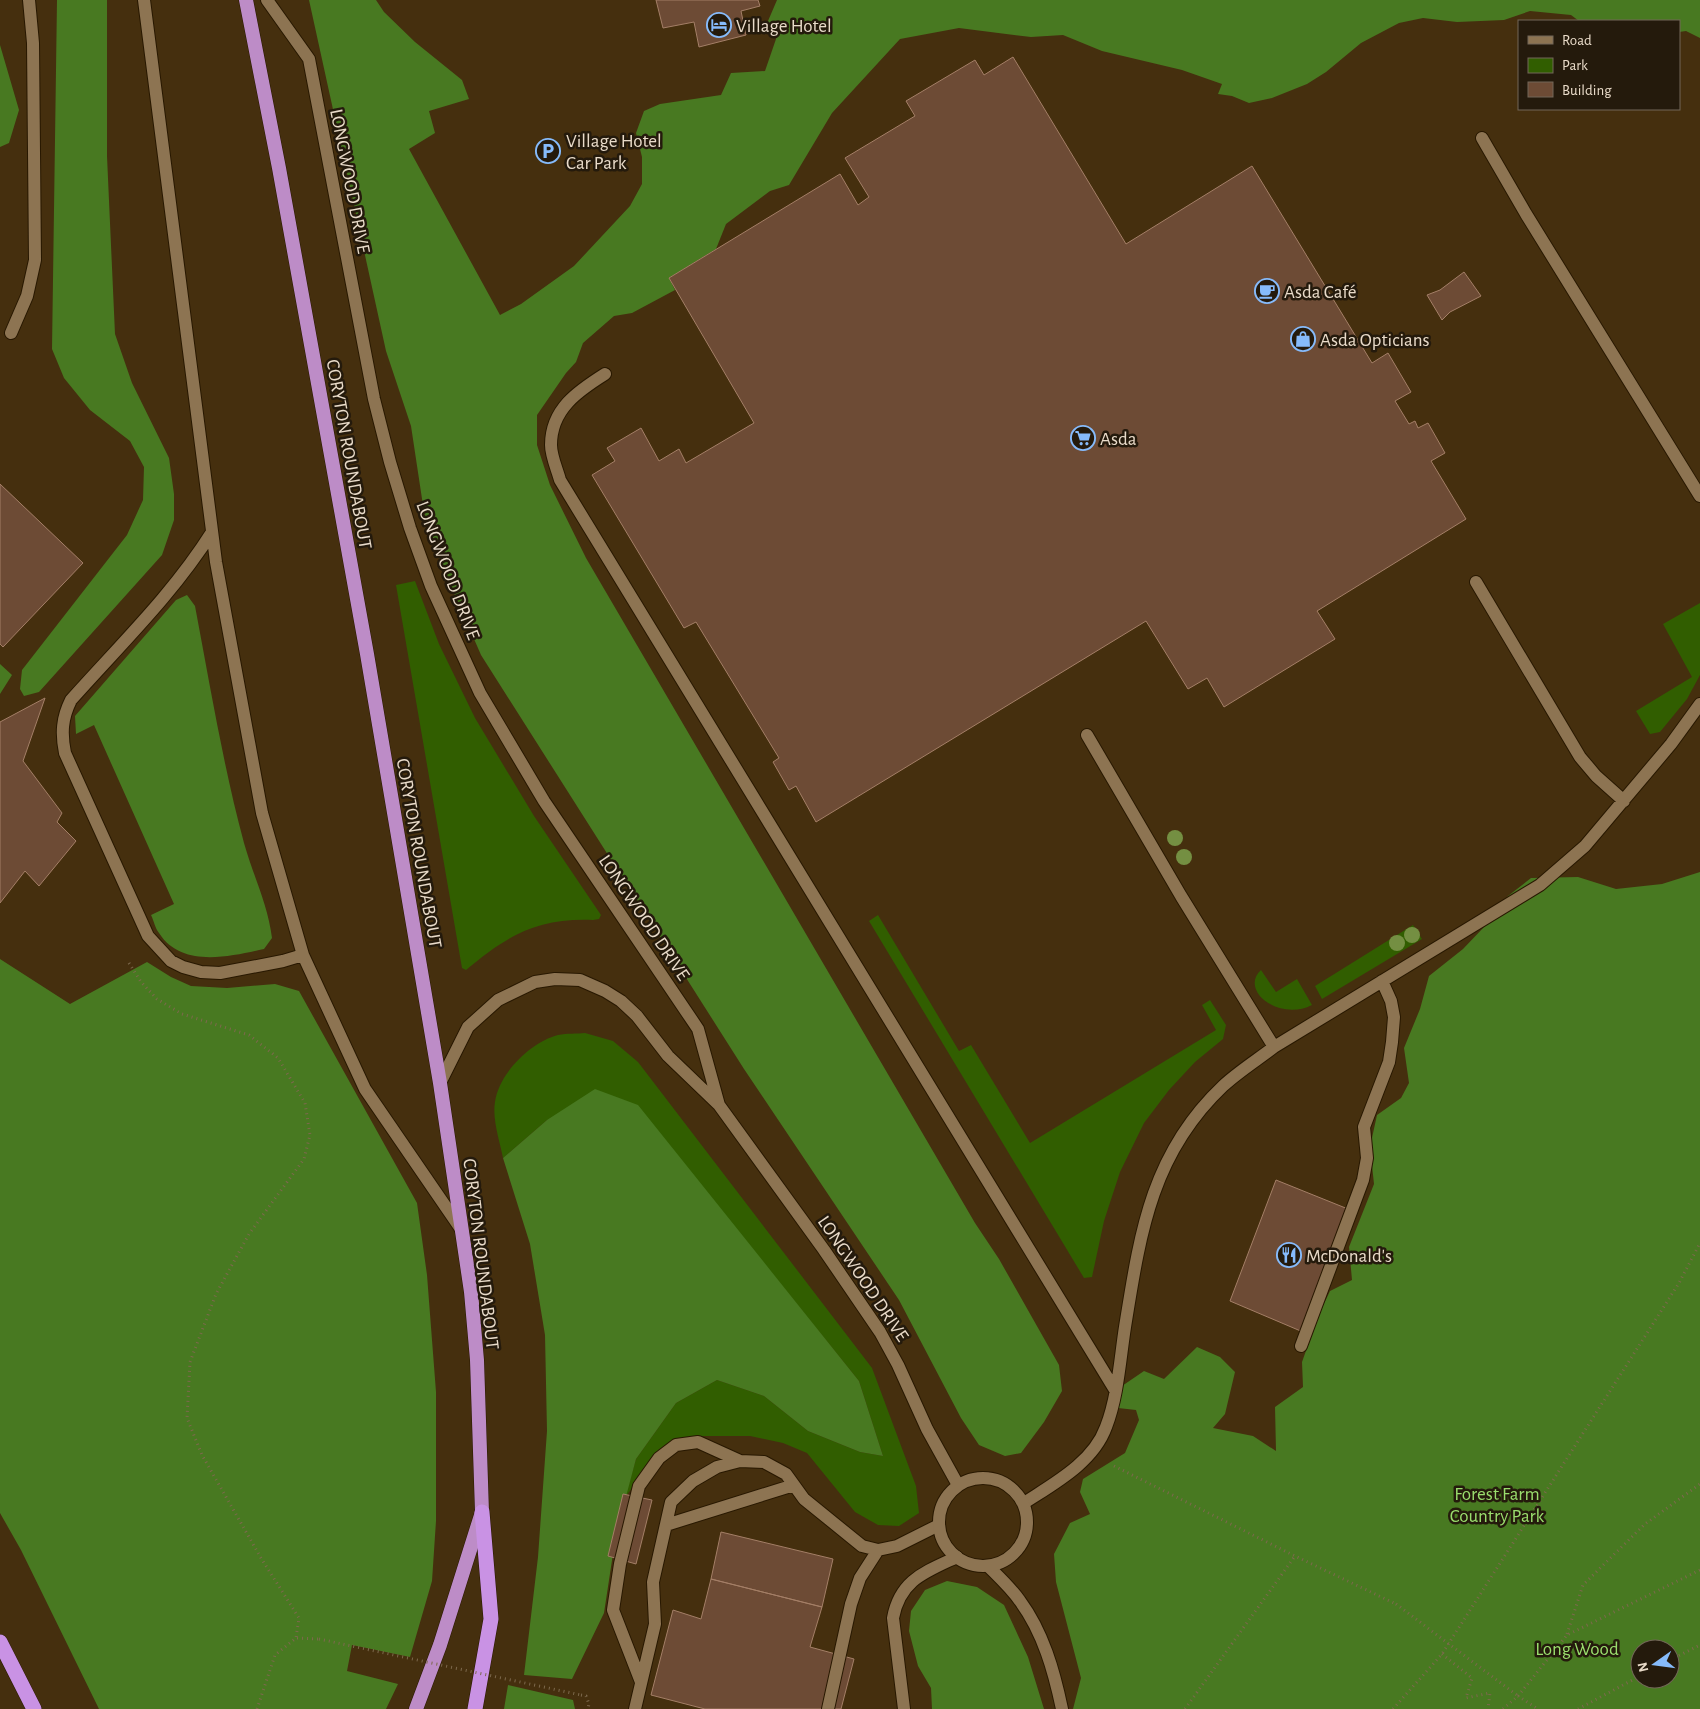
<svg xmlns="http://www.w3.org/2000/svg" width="1700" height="1709" font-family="'Alegreya Sans',sans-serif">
<rect width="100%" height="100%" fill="#452f0e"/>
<path fill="#315e00" d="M415,581l24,63 36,74 59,98 67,99 -2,4 -6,1c-56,-2 -85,15 -127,50l-4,-2 -66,-383z
M1700,603v72l-13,24 -27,33 -10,2 -14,-23 56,-34 -29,-53z
M878,915l81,136 12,-6 59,98 186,-113 -14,-25 8,-5 16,25 -3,14 -28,23 -26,28 -25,33 -24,49 -16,49 -12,56 -8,1 -215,-357z
M1413,925l9,14 -100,60 -7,-13z
M1261,970l15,22 21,-13 15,26c-33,17 -73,-15 -51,-35z
M585,1033l28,8 25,21 234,306 44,118 3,27 -20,13 -21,-1 -23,-13 -48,-59 -24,-10 -33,-7h-48l-34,8 -43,53 11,-38 40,-56 41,-23 47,16 44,35 52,21 23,4 -24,-75 -147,-182 -165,-79 -44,38c-3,-16 -11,-39 -8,-56 4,-29 36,-60 63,-67 9,-2 19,-1 27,-2z"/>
<path fill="#487921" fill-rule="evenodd" d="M57,0h50v156l8,178 17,49 37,75 5,36v26l-12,35 -123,137 -15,4 -4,-7 2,-19 105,-135 16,-35 1,-33 -14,-26 -40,-31 -26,-32 -12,-29z
M309,0h67l8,12 31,30 47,38 7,19 -40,12 6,22 -26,16 91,166 21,-11 53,-38 56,-60 12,-22v-27l-6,-24 8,-22 16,-7 61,-9 10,-22 34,-2 11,-32 -8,-18 9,-21h923v38l-14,-7 -7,1v-11h-100l-8,-6 -41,-4 -26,9 -47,2 -34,-4 -24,5 -38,20 -35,29 -19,12 -35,14 -23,5 -17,-7 -14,-2 4,-10 -40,-14 -80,-19 -39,-16 -32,2 -72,-9 -59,11 -68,74 -43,72 -19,6 -44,33 -10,25 -47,29 6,12 -43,23 -18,3 -31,27 -7,19 -10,11 -29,42v30l13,40 36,73 389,665 24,36 60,106 3,26 -18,31 -23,31 -16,3 -26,-11 -18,-27 -62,-118 -155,-231 -263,-414 -44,-101 -13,-42 -13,-86 -25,-75z
M0,45l19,65 -10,33 -9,4z
M187,595l8,11c15,79 28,159 49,237 9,32 24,62 28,95l-8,11c-33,7 -82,20 -105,-16 -4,-5 -5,-12 -8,-18l23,-11 -80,-179 -18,9 -1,-18 101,-116z
M0,664l12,11 -12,19z
M1700,872v837h-627l8,-31 -25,-96 -2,-28 16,-31 20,-9 -10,-22 3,-13 42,-26 14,-33 -3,-10 -18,-2 4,-22 22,-15 20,8 33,-32 23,10 15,15 -10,42 -12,14 40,8 23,15 -1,-44 28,-20 -1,-25 17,-48 11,-23 22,-11 -3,-33 25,-63 -4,-37 7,-32 24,-17 8,-15 -5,-35 16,-39 9,-33 34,-27 22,-23 23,-30 23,-18 47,-1 38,12 46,-5zM1640,1649h30v30h-30z
M0,959l70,45 77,-42 24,15 20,9 36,2 48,-4 24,7 118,212 10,72 9,117v129l-4,60 -22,76 -58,-12 -5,26 51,13 -12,25h-287l-78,-159 -21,-37z
M595,1089l43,16 221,276 24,75 -23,-4 -52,-21 -44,-35 -47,-16 -41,23 -40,56 -20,75 -12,79 -32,66 -48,-4 14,-118 9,-126 -2,-96 -15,-91 -27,-86 44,-38z
M947,1581l30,6 27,18 24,52 16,52h-112l-1,-21 -13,-22 -9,-35 2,-20 14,-21z
M508,1685l65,15 2,9h-71z"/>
<path fill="#6d4b35" stroke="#a47f67" d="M656,0h102l2,6 -19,5 5,24 -47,12 -5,-25 -31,6z
M1013,57l113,187 126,-78 120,197 16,-10 23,39 -16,9 14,23 6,-3 3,7 10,-5 17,30 -14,8 35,58 -149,92 18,28 -111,68 -17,-29 -19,11 -42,-68 -330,201 -20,-36 -7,4 -16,-28 6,-4 -83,-136 -12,6 -92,-153 23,-14 -8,-13 34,-20 18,33 20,-12 7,14 68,-40 -85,-145 171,-104 18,31 11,-8 -24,-39 70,-42 -9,-15 69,-41 9,15z
M1464,272l17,24 -31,16 -8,8 -15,-25 13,-5z
M0,484l83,79 -80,84 -3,-3z
M45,698l-22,63 39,52 -5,9 19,19 -37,45 -14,-15 -25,32v-181z
M1276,1180l72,29 -45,123 -73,-31z
M623,1494l29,6 -16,64 -28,-8z
M721,1532l112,27 -11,48 -111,-28z
M711,1579l111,28 -12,40 44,12 -13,50h-136l-54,-14 22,-85 28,9z"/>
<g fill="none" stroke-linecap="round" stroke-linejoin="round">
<defs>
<path id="service" d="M144,0l72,562 46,251 41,142 62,134 96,140
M1482,138l44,76 174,282
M11,333l16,-37 8,-36 -2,-217 -4,-43
M605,374c-27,17 -54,35 -54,71 0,11 6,24 9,35l555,910
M212,532c-39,62 -92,113 -141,168 -9,18 -10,33 -6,53l83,183 23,25 12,6 18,5 19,1 63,-12 20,-6
M1476,582l104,175 16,19 28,25
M1087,735l94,161 93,151
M1301,1346l62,-166 4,-22 -3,-31 25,-65 3,-20 2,-25 -3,-16 -9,-20
M1024,1503c29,-19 69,-40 82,-76 12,-31 14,-68 19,-100 15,-93 26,-173 98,-241 15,-14 34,-26 51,-39l266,-162 45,-39 86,-102 29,-40
M666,1525l128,-40
M641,1682l-28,-72 7,-46 19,-78 20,-28 17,-13 22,-3 42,19
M635,1709l20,-85 -2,-42 18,-80 22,-21 24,-14 23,-6 24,1 22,12 18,25 58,47 16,4 19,-4 42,-21
M828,1709l23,-105 9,-26 18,-28
M904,1709l-11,-91c7,-38 32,-46 64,-61"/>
<path id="minor" d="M988,1566c11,11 23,22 32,35 23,31 34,70 42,108"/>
<path id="tertiary" d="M267,0l42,59 65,340 16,63 20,66 21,58 49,107 64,108 154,228 21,76
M440,1083l28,-56 30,-27 37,-18 20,-3 25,1 25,11 16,10 16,15 31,40 51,49 105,145 56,82 18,33 29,64 31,56
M939 1522a44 44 0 1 1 88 0a44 44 0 1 1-88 0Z"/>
<path id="trunk" d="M246,0l33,168 88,486 73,429 31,209 6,68 5,152 -42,133 -24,64"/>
<path id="motorway" d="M0,1642l34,67
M475,1709l16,-90 -9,-107"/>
</defs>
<use href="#service" stroke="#281801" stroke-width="14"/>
<use href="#minor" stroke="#281801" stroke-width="14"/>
<use href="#tertiary" stroke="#281801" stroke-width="14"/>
<use href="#trunk" stroke="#281801" stroke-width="15"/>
<use href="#motorway" stroke="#281801" stroke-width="16"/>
<path stroke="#7d694d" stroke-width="3" stroke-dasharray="1 4" stroke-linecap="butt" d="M129,963l12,19 16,17 25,15 67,21 29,23 27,45 5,32 -6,24 -55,75 -33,60 -26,68 -3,56 15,37 59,103 38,60 -3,20
M1114,1466l181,90 101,48
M1567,1634l16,-49 62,-61 55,-40
M1442,1654l30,24 -6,20 24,-5 -2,16
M1670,1660l30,-15
M581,1695l5,1 3,8 -1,5
M1518,1696l20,13
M257,1709l18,-54 21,-17 23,1
M1185,1709l110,-153
M1393,1709l49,-55 237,-371 21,-40
M1503,1709l15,-13 49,-61 133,-65
M1578,1709l62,-33"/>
<use href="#service" stroke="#8d7452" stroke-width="12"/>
<use href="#minor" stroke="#8d7452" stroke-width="12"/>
<use href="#tertiary" stroke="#8d7452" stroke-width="12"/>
<use href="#trunk" stroke="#bd8cc7" stroke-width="14"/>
<use href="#motorway" stroke="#c992e4" stroke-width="15"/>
<path stroke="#7d694d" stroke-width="3" stroke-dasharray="1 4" stroke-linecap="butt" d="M1396,1604l122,92
M319,1639l262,56"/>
</g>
<g fill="#748f42">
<circle cx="1175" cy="838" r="8"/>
<circle cx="1184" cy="857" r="8"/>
<circle cx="1412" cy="935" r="8"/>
<circle cx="1397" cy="943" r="8"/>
</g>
<defs>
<symbol id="hotel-ring" viewBox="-11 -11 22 22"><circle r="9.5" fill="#241a0c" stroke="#86bbfb" stroke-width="1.5"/><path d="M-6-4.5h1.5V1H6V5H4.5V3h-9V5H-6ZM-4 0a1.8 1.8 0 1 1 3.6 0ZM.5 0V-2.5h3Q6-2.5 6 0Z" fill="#86bbfb"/></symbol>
<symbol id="parking-ring" viewBox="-11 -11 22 22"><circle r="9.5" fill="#241a0c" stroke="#86bbfb" stroke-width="1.5"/><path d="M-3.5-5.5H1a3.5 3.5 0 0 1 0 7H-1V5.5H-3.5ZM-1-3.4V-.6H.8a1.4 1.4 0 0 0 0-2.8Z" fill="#86bbfb"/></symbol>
<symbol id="cafe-ring" viewBox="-11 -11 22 22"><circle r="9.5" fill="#241a0c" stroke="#86bbfb" stroke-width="1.5"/><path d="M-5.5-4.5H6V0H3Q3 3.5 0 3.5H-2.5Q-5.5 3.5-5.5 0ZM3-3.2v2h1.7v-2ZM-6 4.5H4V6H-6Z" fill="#86bbfb"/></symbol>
<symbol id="shop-ring" viewBox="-11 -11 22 22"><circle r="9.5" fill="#241a0c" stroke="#86bbfb" stroke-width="1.5"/><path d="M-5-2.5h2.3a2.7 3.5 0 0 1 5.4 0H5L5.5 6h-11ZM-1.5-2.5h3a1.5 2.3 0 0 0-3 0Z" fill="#86bbfb"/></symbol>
<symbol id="supermarket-ring" viewBox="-11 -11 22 22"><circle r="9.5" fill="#241a0c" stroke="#86bbfb" stroke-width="1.5"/><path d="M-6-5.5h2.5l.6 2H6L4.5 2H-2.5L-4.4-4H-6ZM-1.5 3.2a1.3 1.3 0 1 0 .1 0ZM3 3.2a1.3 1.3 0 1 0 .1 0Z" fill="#86bbfb"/></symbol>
<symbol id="restaurant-ring" viewBox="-11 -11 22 22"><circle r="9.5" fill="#241a0c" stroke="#86bbfb" stroke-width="1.5"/><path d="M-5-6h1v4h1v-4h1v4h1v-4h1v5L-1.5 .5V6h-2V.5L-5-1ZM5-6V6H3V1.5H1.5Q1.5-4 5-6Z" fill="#86bbfb"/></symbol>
</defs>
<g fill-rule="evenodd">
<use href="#hotel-ring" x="705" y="11" width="28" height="28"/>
<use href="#parking-ring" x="534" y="137" width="28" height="28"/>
<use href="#cafe-ring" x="1253" y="277" width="28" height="28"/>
<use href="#shop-ring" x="1289" y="325" width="28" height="28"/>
<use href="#supermarket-ring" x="1069" y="424" width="28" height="28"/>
<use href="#restaurant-ring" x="1275" y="1241" width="28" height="28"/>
</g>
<g text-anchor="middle" stroke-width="5" stroke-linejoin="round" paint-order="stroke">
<g font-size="19" fill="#e9dbc9" stroke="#241a0c" text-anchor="start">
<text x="736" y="32">Village Hotel</text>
<text x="566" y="147">Village Hotel<tspan x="566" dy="22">Car Park</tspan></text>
<text x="1284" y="298">Asda Café</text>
<text x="1320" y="346">Asda Opticians</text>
<text x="1100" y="445">Asda</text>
<text x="1306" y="1262">McDonald's</text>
</g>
<g font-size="19" fill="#e9dbc9" stroke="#241a0c">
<text transform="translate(351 181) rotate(79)" y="7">LONGWOOD DRIVE</text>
<text transform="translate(350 454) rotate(80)" y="7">CORYTON ROUNDABOUT</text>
<text transform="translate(449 570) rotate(69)" y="7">LONGWOOD DRIVE</text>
<text transform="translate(420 853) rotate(80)" y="7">CORYTON ROUNDABOUT</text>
<text transform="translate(645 917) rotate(56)" y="7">LONGWOOD DRIVE</text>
<text transform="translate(482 1254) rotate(83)" y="7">CORYTON ROUNDABOUT</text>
<text transform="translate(864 1278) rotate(56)" y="7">LONGWOOD DRIVE</text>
</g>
<g font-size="19" fill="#9add6d" stroke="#241a0c">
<text x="1497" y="1500">Forest Farm<tspan x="1497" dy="22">Country Park</tspan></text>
<text x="1577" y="1655">Long Wood</text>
</g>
</g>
<rect x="1518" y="20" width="162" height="90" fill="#241a0c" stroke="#736758"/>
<rect x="1528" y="36" width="25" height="8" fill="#8d7452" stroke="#736758"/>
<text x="1562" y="45" font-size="15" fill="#e9dbc9">Road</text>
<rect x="1528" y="58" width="25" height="15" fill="#315e00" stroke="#736758"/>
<text x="1562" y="70" font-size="15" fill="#e9dbc9">Park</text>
<rect x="1528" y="82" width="25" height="15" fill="#6d4b35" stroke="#736758"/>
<text x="1562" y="95" font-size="15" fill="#e9dbc9">Building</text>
<g transform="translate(1655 1664) rotate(256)"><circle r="24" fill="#241a0c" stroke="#736758"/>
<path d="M0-4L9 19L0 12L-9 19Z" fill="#86bbfb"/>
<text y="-8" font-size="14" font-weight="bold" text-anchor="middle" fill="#e9dbc9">N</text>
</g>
</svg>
